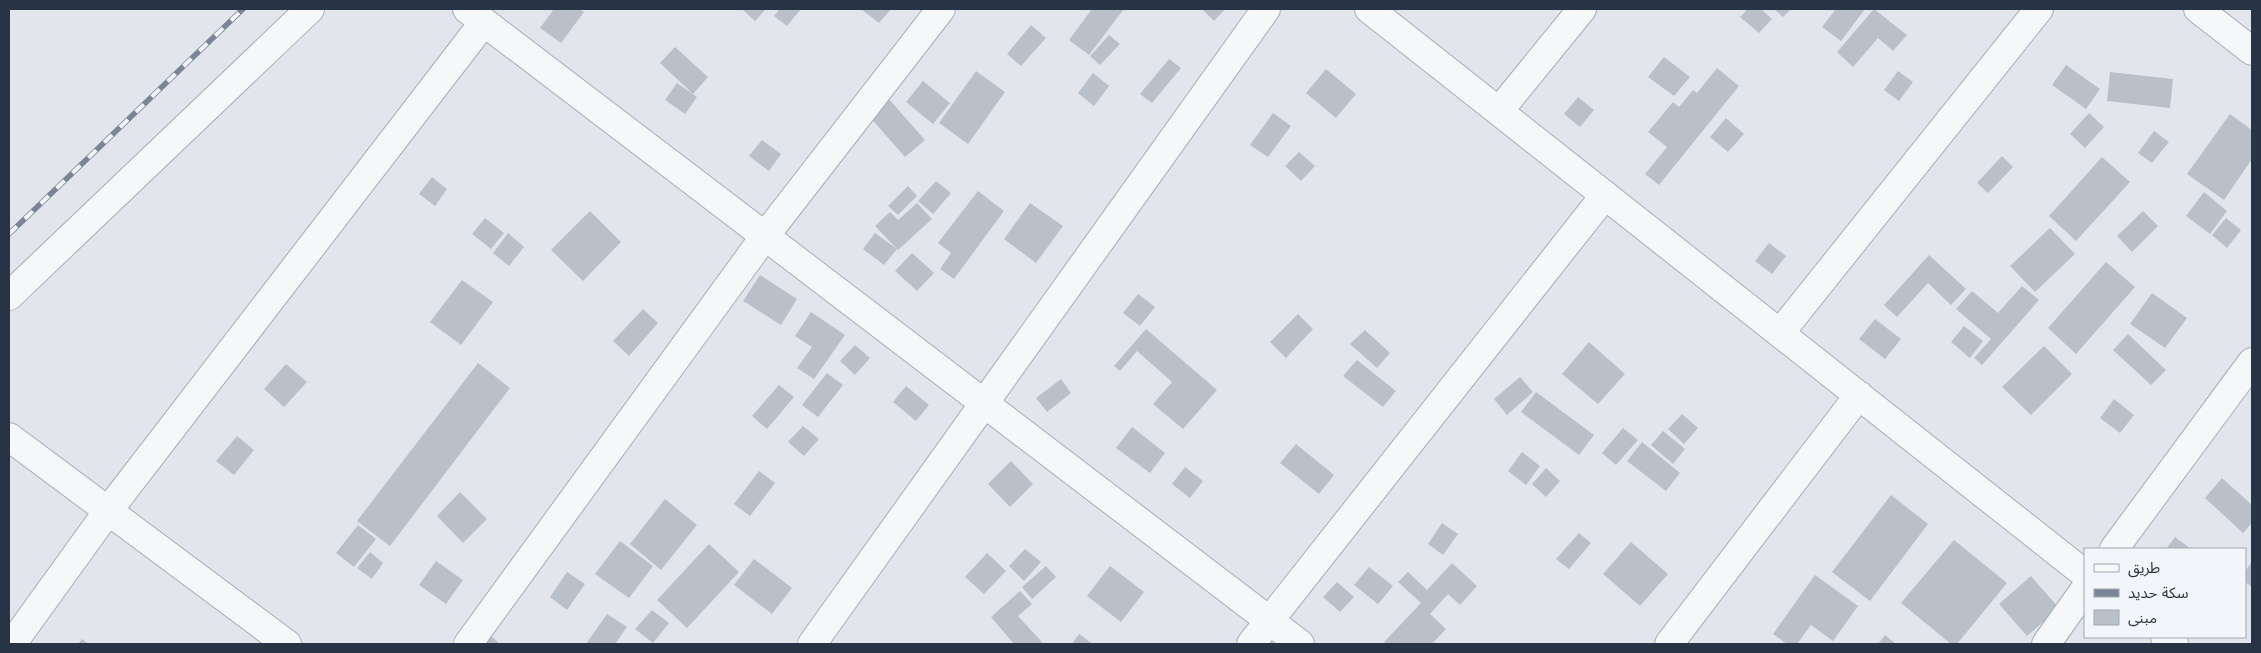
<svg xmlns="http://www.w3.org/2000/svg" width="2261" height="653" font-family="Jost,'Noto Sans Arabic',sans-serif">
<rect width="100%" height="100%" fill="#e2e6ec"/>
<path fill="#b9c0ca" d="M554,9h25l5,3 -23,31 -21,-15z
M742,9h24l-11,12z
M780,9h21l-14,17 -13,-10z
M861,9h30l-12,14z
M1092,9h32l-35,46 -20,-15z
M1202,9h23l-11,12z
M1748,9h13l11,10 -13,14 -19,-16z
M1774,9h17l-8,8z
M1836,9h29l-24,32 -19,-14z
M1874,9l33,26 -14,16 -15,-13 -25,29 -16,-15z
M1031,25l15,13 -25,28 -14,-12z
M1109,35l11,9 -20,21 -10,-9z
M675,47l33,30 -15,17 -33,-31z
M1664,57l26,20 -16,19 -26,-19z
M1169,59l12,9 -29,35 -12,-9z
M2066,65l34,24 -14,20 -34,-24z
M1717,68l22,18 -80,99 -14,-11 22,-27 -19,-15 25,-30 6,5 14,-17 4,3z
M1326,69l30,25 -20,24 -30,-25z
M976,71l29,21 -37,52 -29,-21z
M1898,71l15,11 -14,19 -15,-11z
M2110,72l63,7 -3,29 -63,-7z
M1093,73l16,13 -15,20 -16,-13z
M923,81l27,22 -17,21 -27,-22z
M677,83l20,14 -12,17 -20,-14z
M1578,97l16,13 -14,17 -16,-13z
M888,98l37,42 -20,17 -37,-42z
M1273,113l18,13 -23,31 -18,-12z
M2089,113l15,14 -19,21 -15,-14z
M2230,114l22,16v29l-28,41 -37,-26z
M1726,118l18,16 -16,18 -18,-15z
M2154,131l15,11 -17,21 -14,-10z
M762,140l19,14 -12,17 -20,-15z
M1299,152l16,14 -14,15 -16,-15z
M2002,156l11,11 -25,26 -11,-10z
M2102,157l28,25 -54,59 -27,-25z
M432,177l15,12 -12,17 -16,-12z
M936,181l15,12 -18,21 -15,-13z
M908,186l9,10 -19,19 -10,-9z
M978,191l26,20 -50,68 -14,-10 11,-16 -13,-10z
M2204,192l23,19 -17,23 -24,-18z
M917,203l15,16 -34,31 -23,-24 15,-14 8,8z
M1030,203l33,23 -27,37 -32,-24z
M590,211l31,31 -38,39 -32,-31z
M2143,211l15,15 -26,26 -15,-16z
M485,218l19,15 -13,16 -19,-15z
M2226,218l15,12 -14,18 -15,-13z
M2050,228l25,26 -40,38 -25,-26z
M508,233l16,14 -15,19 -16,-13z
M875,233l22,16 -13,16 -21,-16z
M1769,243l17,13 -14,18 -17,-13z
M912,253l22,20 -17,18 -22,-20z
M1929,255l37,34 -15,16 -23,-22 -31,34 -13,-12z
M2106,262l29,25 -59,67 -28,-26z
M760,275l37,24 -16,26 -38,-24z
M462,280l31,22 -32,43 -31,-23z
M2022,286l17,14 -57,65 -8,-7 17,-19 -35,-30 16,-18 26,22z
M2152,293l35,25 -22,30 -35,-24z
M1138,294l17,13 -15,19 -17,-13z
M643,309l15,14 -29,33 -16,-15z
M811,312l34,23 -31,44 -17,-11 15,-21 -17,-11z
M1298,314l15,15 -27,29 -16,-16z
M1875,319l26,20 -16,20 -26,-20z
M1964,326l19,15 -13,17 -19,-16z
M1146,329l71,61 -34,39 -30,-25 19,-22 -35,-31 -17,20 -6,-5z
M1365,330l25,23 -13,15 -27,-24z
M2128,334l38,36 -15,15 -38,-35z
M1589,342l36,32 -27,30 -36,-30z
M855,345l15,13 -15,17 -15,-14z
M2044,346l28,28 -41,41 -29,-28z
M1357,360l39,31 -13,16 -40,-31z
M478,363l32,25 -120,158 -33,-25z
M286,364l21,18 -23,25 -20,-18z
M827,373l16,12 -25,32 -16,-12z
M1520,377l13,15 -26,23 -13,-16z
M1061,379l10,14 -24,19 -11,-14z
M779,385l15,12 -27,32 -15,-13z
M906,386l23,19 -13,16 -23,-19z
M1536,392l58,43 -15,20 -58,-43z
M2114,399l20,16 -14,18 -20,-15z
M1682,414l16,14 -14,16 -16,-15z
M803,426l16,13 -15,17 -16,-14z
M1132,427l33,26 -15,20 -34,-25z
M1623,428l15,12 -22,25 -14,-12z
M1663,431l22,18 -12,15 -22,-19z
M237,436l17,14 -20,25 -18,-14z
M1642,442l38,31 -14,18 -39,-30z
M1296,444l38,31 -15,19 -39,-31z
M1522,452l18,14 -14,19 -18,-14z
M1011,461l22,23 -23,23 -22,-23z
M1185,467l18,14 -13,17 -18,-14z
M1546,468l14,13 -14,16 -14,-13z
M759,471l16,12 -25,33 -16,-12z
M2222,478l30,27v18l-9,10 -38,-35z
M460,492l27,27 -24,24 -26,-27z
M1891,495l37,29 -58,77 -38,-29z
M665,499l32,26 -36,45 -31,-26z
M1442,523l16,11 -15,21 -15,-11z
M358,525l18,14 -22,28 -18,-14z
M1579,533l12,10 -22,26 -13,-10z
M2175,537l16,12h-25z
M1954,540l53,43 -50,61h-6l-50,-41z
M620,541l33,25 -24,32 -34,-24z
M1631,542l37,32 -28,32 -37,-32z
M709,544l30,28 -52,56 -30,-28z
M1025,549l16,13 -17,19 -15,-15z
M370,552l13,11 -11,16 -15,-11z
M987,553l19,18 -22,23 -19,-17z
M754,559l38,29 -20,26 -38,-29z
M436,561l27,19 -17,24 -27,-19z
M2252,561v26l-7,-5v-10z
M1452,563l25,23 -17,19 -12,-11 -18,20 16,15 -14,15h-46l-2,-2 37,-39 -23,-21 10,-10 19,18z
M1046,566l10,11 -24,22 -10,-12z
M1110,566l34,26 -23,30 -34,-26z
M1369,567l24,19 -15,18 -24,-19z
M567,572l18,12 -18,26 -17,-13z
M1815,575l43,31 -25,35 -22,-16 -14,19h-10l-14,-10z
M2031,576l28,32 -32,28 -28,-32z
M1337,582l17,15 -14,15 -17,-15z
M1020,591l12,13 -14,12 24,26 -3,2h-25l-23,-27z
M652,610l17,13 -16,20 -18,-14z
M607,614l20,13 -12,17h-29z
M1079,634l14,10h-21z
M1885,635l11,9h-18z
M491,636l9,8h-17z
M82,639l7,5h-11z"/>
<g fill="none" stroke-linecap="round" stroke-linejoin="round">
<defs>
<path id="street" d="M467,9l833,635
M1369,9l716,565
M2198,9l54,42
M1499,111l83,-102
M9,296l301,-287
M1780,333l259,-324
M9,437l278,207
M2114,549l138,-187
M2165,637l9,7
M12,644l96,-133 376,-489
M468,644l297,-408 176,-227
M812,644l454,-635
M1251,644l354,-449
M1669,644l190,-249
M2046,644l39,-55"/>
</defs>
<use href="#street" stroke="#a6adb7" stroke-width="30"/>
<use href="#street" stroke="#f5f7f9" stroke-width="28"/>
<defs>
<path id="rail" d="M9,234l234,-225"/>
</defs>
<use href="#rail" stroke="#7a8697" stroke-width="5.5"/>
<use href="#rail" stroke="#f2f5f9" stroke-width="4" stroke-dasharray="11" stroke-linecap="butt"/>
</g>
<rect width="2261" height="653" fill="none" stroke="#283446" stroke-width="20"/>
<rect x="2084" y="548" width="162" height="90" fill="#f2f5f9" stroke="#a1a8b1"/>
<rect x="2094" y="564" width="25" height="8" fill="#f5f7f9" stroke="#a1a8b1"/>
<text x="2128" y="573" font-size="15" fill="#283446">طريق</text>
<rect x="2094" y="589" width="25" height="8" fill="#7a8697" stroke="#a1a8b1"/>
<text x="2128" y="598" font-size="15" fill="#283446">سكة حديد</text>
<rect x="2094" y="610" width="25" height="15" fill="#b9c0ca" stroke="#a1a8b1"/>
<text x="2128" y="623" font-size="15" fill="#283446">مبنى</text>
</svg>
